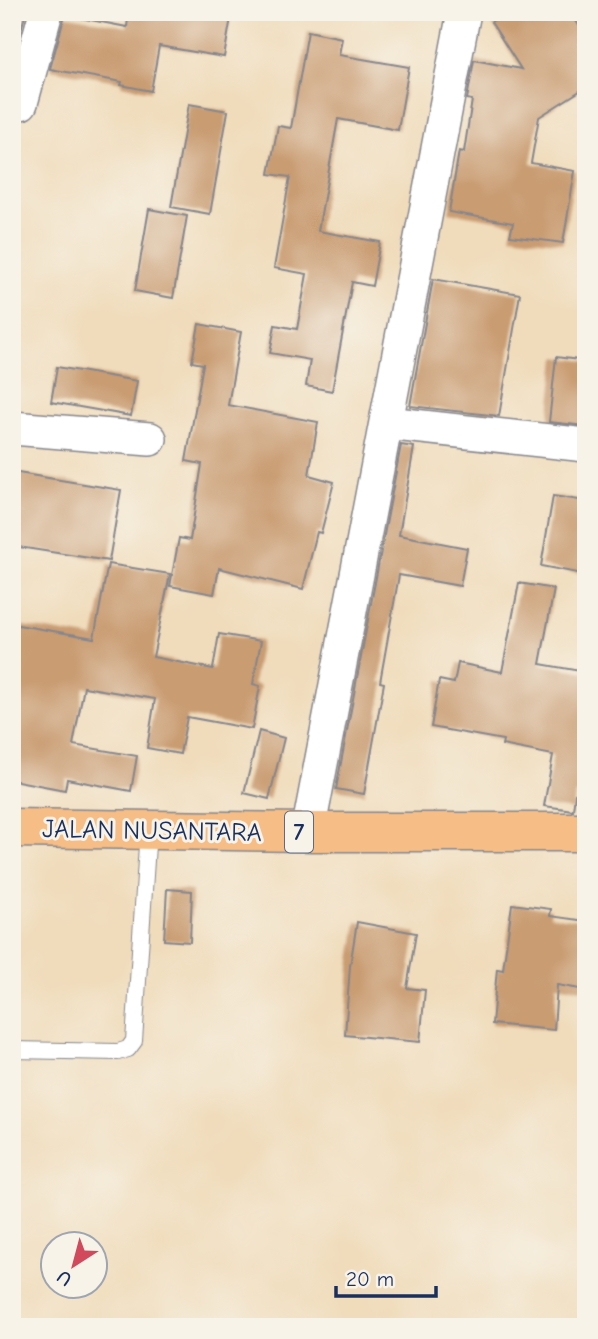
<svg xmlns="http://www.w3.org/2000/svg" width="598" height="1339" font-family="'Comic Neue',sans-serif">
<rect width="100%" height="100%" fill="#f7f3e8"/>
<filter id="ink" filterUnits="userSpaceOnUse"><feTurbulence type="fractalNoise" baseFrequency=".0143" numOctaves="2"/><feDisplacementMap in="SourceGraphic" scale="14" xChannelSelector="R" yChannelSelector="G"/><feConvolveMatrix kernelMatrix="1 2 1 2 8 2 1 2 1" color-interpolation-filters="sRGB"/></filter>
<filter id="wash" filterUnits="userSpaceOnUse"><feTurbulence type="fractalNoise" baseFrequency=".00686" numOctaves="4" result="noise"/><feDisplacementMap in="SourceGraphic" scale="28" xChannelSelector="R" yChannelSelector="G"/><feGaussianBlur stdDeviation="1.57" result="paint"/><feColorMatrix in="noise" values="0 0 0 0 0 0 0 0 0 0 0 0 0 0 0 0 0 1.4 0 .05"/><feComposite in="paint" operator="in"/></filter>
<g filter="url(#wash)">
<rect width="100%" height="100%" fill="#f0dcbb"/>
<g id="blocks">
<path fill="#c99c72" d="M12,12h14l-14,49z
M129,12h103l-8,45 -65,-11 -8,45 -30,-6 1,-3 -72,-13 15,-54 62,12z
M505,12h65l16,24v51l-47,30 -8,46 44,8 -12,72 -53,-7 3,-13 -64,-11 10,-61 5,1 8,-52 -5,-1 7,-39 47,9 -30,-47z
M308,31l34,7 -3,17 70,12 -11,63 -60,-11 -20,112 62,11 -8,44 -20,-4 -20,109 -26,-5 4,-26 -40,-7 5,-28 22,4 10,-55 -33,-6 16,-91 -21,-3 9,-48 13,2z
M189,104l39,7 -18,103 -39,-7z
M149,209l38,7 -14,82 -38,-7z
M433,279l87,15 -21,122 -89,-10z
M199,324l42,8 -13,73 90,17 -9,53 25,7 -13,51 -4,-1 -14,57 -84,-21 -5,26 -44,-8 9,-48 11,2 12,-76 -16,-3 17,-97 -11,-2z
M556,357l30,4v65l-37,-4z
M57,367l80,14 -6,35 -80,-14z
M401,445l13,2 -15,88 68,13 -7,38 -61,-11 -19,107 4,1 -20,111 -28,-5z
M12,472l109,18 -12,71 -97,-15z
M553,496l33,5v59l-3,14 -42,-8z
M108,564l62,10 -17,83 60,12 6,-35 42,7 -8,43 7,2 -8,43 -65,-12 -7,37 -33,-6 8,-49 -71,-12 -11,58 64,11 -6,35 -64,-12 -2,11 -53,-10v-156l82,14z
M519,583l35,6 -14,75 46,8v124l-11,-2 -2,16 -29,-4 9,-51 -51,-10 1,-5 -72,-13 8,-47 15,3 4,-20 44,9z
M259,731l25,7 -15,61 -25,-6z
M167,889l25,2 -2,51 -26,-2z
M512,904l39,5 -1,7 36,5v69l-29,-5 -3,45 -62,-6 5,-55 6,1z
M357,922l59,11 -9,55 18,2 -5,52 -75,-7 5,-69z"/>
</g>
</g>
<g filter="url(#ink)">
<use href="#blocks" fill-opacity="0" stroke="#86868c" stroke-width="2"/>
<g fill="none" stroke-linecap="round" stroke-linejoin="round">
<defs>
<path id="service" d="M12,1050l106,2 10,-3 6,-8 14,-211"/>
<path id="minor" d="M21,103l25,-91
M386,423l200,22
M12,428l138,11
M308,832l156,-820"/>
<path id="trunk" d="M12,828l296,4h278"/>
</defs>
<use href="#service" stroke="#86868c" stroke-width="18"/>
<use href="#minor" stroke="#86868c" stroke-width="36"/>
<use href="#trunk" stroke="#86868c" stroke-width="41"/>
<use href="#service" stroke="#fff" stroke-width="16"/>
<use href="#minor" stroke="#fff" stroke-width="33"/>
<use href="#trunk" stroke="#f6be86" stroke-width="38"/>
</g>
</g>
<g text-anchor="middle" stroke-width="6" stroke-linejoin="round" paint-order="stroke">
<rect fill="#f7f3e8" stroke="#5d6a87" stroke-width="2" x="285" y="811.5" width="28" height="41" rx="5"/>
<g font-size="24" font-weight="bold" fill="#1b2f5e">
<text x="299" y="840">7</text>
</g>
<g font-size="26" fill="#1b2f5e" stroke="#f7f3e8">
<text transform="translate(152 830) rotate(1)" y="9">JALAN NUSANTARA</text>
</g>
</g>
<rect width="598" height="1339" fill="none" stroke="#f7f3e8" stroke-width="42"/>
<g transform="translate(74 1265) rotate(216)"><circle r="33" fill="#f7f3e8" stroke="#9fa5b1" stroke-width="2"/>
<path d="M0-5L12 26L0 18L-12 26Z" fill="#d1495b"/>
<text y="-10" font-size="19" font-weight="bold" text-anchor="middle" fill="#1b2f5e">U</text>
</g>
<path d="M336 1286v10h100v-10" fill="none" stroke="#1b2f5e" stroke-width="3.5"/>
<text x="346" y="1286" font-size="21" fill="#1b2f5e" stroke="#f7f3e8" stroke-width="5" paint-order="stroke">20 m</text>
</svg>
